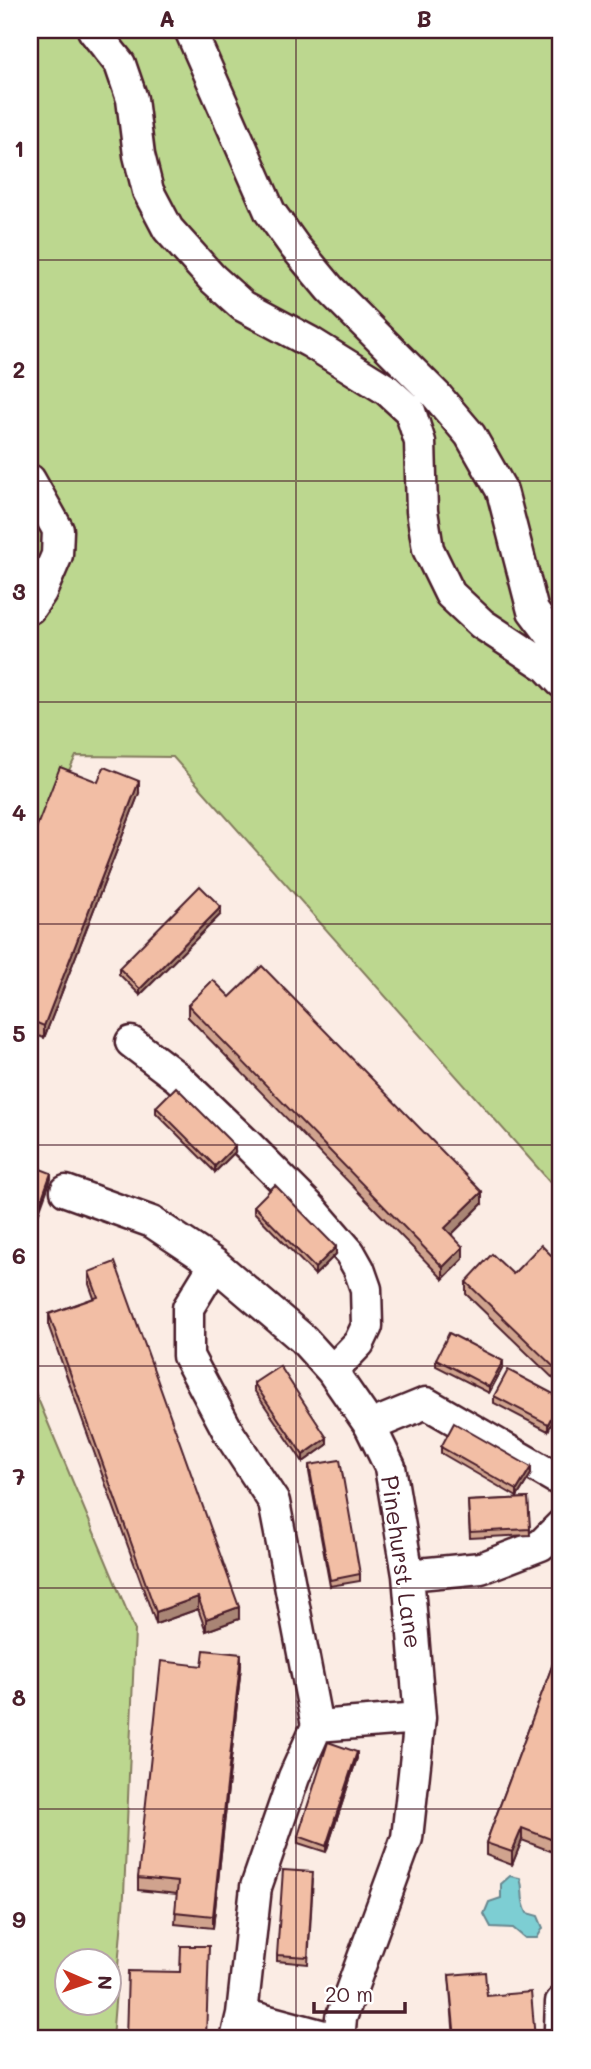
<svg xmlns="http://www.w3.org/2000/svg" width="591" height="2069" font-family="Mali,sans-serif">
<rect width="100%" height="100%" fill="#fff"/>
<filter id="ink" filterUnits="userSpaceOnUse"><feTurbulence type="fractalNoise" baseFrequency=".0143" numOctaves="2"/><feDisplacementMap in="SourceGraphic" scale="14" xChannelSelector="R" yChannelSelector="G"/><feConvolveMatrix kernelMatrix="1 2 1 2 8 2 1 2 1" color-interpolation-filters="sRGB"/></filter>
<g filter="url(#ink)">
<path fill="#fbece4" d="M76,756h97l388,438 -1,845h-448l12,-144 11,-265 -105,-250v-530z"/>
<path fill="#bcd78f" stroke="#837b5d" stroke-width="2" fill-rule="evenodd" d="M30,30h531v1164l-388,-437 -97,-1 -46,94z
M30,1380l105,250 -11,265 -12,144h-82zM66,1960h42v42h-42z"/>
<path fill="#7dced3" stroke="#698890" stroke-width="2" d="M510,1876l10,2c5,15 -1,19 7,35l11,3 5,12 -6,10h-12l-12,-10 -22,-1 -7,-13 5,-12 12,-4v-14z"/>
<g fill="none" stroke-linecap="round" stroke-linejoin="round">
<defs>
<path id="minor" d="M93,30l27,34 12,35 7,56 9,36 20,38 44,49 31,28 67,36 77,48 23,21 10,31 2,69 6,38 22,45 32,30 64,42 15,16
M190,30l80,182 25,35 35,42 106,106 34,40 32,56 31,120 28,37
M30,480l28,50 -1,25 -16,37 -11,16
M131,1042l46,35 71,68 63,63 39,45 9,16 7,20 1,37 -8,17 -27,28
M66,1191l86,31 63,42 88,75 29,32 38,55 20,41 18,108 12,143 -13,120 -66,180 -2,21
M215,1264l-27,44v48l42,79 44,67 43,224 -23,51 -38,110 -14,127 -6,25
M370,1426l56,-23 135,78
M408,1575l73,-7 60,-23 20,-20
M317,1726l103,-8
M561,2002l-1,26 1,11
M242,2014l93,25"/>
</defs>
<use href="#minor" stroke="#4a1f2b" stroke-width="35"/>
<use href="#minor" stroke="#fff" stroke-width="30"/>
</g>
<path fill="#d0a38e" stroke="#4a1f2b" stroke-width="2" d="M98,782l41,11 -95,245 -14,-5v-189z
M221,914l-81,81 -21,-21v-6z
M230,997l252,207 -31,31 12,24 -20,20 -255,-262v-12z
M156,1107l79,45 -20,20 -59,-59z
M254,1206l82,48 -21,21 -61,-63z
M561,1265v121l-95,-92v-12l47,-8z
M89,1272l150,347 -33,12 -8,-22 -42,15 -107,-297v-13l45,-16 -5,-14z
M436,1359l67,8 -14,26 -53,-27z
M254,1383l73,62 -24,17 -49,-72z
M494,1396l67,2 -13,33 -54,-28z
M441,1447l90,27 -14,23 -76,-44z
M309,1465l51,109v7l-30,5 -21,-114z
M528,1498l2,37 -60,3 -2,-37z
M561,1642v213l-39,-15 -10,25 -26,-10v-12z
M202,1666h39l-28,262 -38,-4 2,-30 -39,-4v-12z
M357,1758l-31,94 -28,-9v-7z
M313,1879l-5,85 -31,-3v-6z
M449,1975l38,21 48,43h-81z"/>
<path fill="#a98574" stroke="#4a1f2b" stroke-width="2" d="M139,781v12l-95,245v-12z
M221,907v7l-81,81v-6z
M235,1146v6l-20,20v-6z
M51,1173v6l-21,58v-6z
M482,1192v12l-37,37v-13z
M336,1247v7l-21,21v-7z
M463,1247v12l-20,20v-12z
M503,1361v6l-14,26v-6z
M561,1398v7l-13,26v-7z
M327,1438v7l-24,17v-7z
M531,1467v7l-14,23v-7z
M198,1597v12l-42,15v-12z
M239,1607v12l-33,12v-12z
M241,1654v12l-28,262v-12z
M357,1752v6l-31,94v-6z
M522,1828v12l-10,25v-13z"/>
<path fill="#f2bea5" stroke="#4a1f2b" stroke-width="2" d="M60,767l38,15 6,-15 35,14 -95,245 -14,-6v-176z
M200,886l21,21 -81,82 -21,-21z
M262,966l220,226 -37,36 18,19 -20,20 -255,-262 25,-25 17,17z
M176,1087l59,59 -20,20 -59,-59z
M30,1165l21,8 -21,58z
M275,1185l61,62 -21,21 -61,-62z
M541,1245l20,20v109l-95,-92 26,-28 21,20z
M115,1262l124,345 -33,12 -8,-22 -42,15 -107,-298 49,-17 -9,-25z
M449,1333l54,28 -14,26 -53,-28z
M280,1366l47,72 -24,17 -49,-72z
M508,1370l53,28 -13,26 -54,-28z
M454,1423l77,44 -14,23 -76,-43z
M340,1460l20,114 -30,6 -21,-115z
M528,1498l2,31 -60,3 -2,-31z
M561,1642v201l-39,-15 -10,24 -26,-9z
M204,1650l37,4 -28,262 -38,-4 3,-30 -40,-4 23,-217 41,5z
M328,1742l29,10 -31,94 -28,-10z
M283,1870l30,2 -5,85 -31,-2z
M181,1946h28l-3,93h-80l2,-68 52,1z
M485,1972l2,24 44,-4 4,47h-80l-6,-64z"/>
</g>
<path fill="none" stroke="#4a1f2b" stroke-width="2" stroke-opacity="0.55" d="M296,30v2009M30,260h531M30,481h531M30,702h531M30,924h531M30,1145h531M30,1366h531M30,1588h531M30,1809h531"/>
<g text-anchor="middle" stroke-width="5" stroke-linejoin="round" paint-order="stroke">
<g font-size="24" fill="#4a1f2b" stroke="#fff">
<text transform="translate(401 1562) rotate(82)" y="8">Pinehurst Lane</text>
</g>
</g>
<rect width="591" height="2069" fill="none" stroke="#fff" stroke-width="77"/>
<g transform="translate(88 1982) rotate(92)"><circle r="33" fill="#ffffff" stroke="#b7a5aa" stroke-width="2"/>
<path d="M0-5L12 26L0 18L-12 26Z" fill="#c8321e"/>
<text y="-10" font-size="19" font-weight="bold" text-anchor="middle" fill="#4a1f2b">N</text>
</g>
<path d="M314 2002v10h91v-10" fill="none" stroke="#4a1f2b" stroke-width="3.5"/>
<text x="325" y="2002" font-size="21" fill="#4a1f2b" stroke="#ffffff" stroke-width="5" paint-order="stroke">20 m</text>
<rect x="38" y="38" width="514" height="1992" fill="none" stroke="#4a1f2b" stroke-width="2.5"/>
<g font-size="23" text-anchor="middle" font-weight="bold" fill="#4a1f2b">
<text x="167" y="27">A</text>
<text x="424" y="27">B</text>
<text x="19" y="157">1</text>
<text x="19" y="378">2</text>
<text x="19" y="600">3</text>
<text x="19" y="821">4</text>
<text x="19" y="1042">5</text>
<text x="19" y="1264">6</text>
<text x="19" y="1485">7</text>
<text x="19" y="1706">8</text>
<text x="19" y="1928">9</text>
</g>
</svg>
